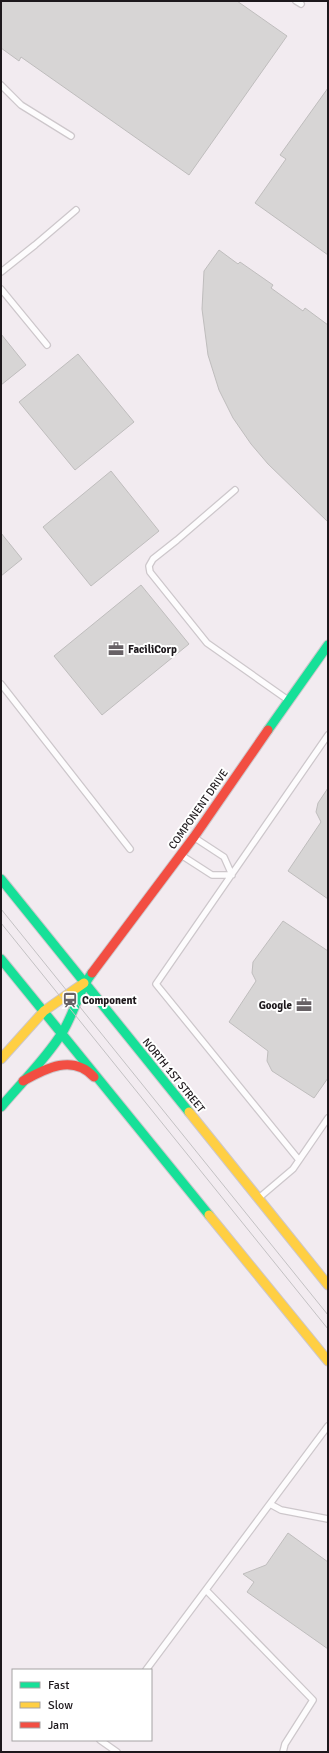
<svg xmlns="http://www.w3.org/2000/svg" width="329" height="1753" font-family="Signika,sans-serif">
<rect width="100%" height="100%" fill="#f2ebf0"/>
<path fill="#d7d5d5" stroke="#bfbdbd" d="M1,1h236l50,35 -98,139 -168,-118 -2,4 -18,-13z
M328,88v167l-73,-52 31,-44 -6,-4z
M219,250l19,14 2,-2 33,23 -2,3 32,23 2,-3 23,17v197l-60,-58 -17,-20 -18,-26 -14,-28 -11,-35 -6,-46 2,-38z
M1,334l25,31 -25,20z
M78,354l56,68 -59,48 -56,-68z
M111,471l48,60 -68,55 -48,-59z
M1,533l21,26 -21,17z
M141,585l48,59 -87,71 -48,-59z
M328,788v111l-40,-28 33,-49 -5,-10 2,-9z
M283,921l45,30v127l-14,20 -42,-27 -5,-10 1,-10 -39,-29 27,-41 -4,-8 1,-11z
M288,1533l40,29v87l-81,-57 7,-10 -11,-8 23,-9z"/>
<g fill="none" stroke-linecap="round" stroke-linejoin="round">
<defs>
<path id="lane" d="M296,1l5,3
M1,85l20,20 50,31
M1,272l34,-27 41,-35
M1,289l46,56
M235,490l-58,50 -24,19 -4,7 1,6 57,71 81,57
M1,684l129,165
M181,855l31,20h20l-8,-18 -29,-19
M299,1160l-143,-176 172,-249
M260,1197l33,-28 35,-51
M270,1504l11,6 47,9
M206,1590l107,110 -28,44 -2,8
M146,1670l182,-244
M100,1740l17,12"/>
<path id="fast" d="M268,730l60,-85
M1,879l188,233
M1,959l208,256
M1,1107c20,-24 44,-47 61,-74 12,-19 16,-42 30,-60"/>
<path id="slow" d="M1,1059l43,-48 40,-28
M189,1112l139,173
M209,1215l119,146"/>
<path id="jam" d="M92,973l102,-136 74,-107
M23,1081c23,-13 50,-27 71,-4"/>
</defs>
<use href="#lane" stroke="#cdc7cb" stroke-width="8"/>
<use href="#fast" stroke="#cdc7cb" stroke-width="11"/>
<use href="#slow" stroke="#cdc7cb" stroke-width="11"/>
<use href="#jam" stroke="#cdc7cb" stroke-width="11"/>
<use href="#lane" stroke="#fdfcfd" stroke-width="5.5"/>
<use href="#fast" stroke="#16e098" stroke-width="9"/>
<use href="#slow" stroke="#ffcf43" stroke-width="9"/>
<use href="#jam" stroke="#f24e42" stroke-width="9"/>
<path stroke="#c3c1c3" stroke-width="1" d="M1,909l327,406
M1,923l327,406"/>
</g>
<defs>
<symbol id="office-bare" viewBox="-9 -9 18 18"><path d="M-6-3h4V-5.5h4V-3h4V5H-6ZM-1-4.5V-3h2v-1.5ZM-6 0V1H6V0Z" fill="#686266" stroke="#fff" stroke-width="2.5" paint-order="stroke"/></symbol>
<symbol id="station-bare" viewBox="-9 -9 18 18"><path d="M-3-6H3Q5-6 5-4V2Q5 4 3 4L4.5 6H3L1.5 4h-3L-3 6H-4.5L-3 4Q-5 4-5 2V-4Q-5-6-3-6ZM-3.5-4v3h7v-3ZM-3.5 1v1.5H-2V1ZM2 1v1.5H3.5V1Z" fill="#686266" stroke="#fff" stroke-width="2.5" paint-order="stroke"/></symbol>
</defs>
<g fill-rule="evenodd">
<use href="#office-bare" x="105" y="638" width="22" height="22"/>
<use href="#station-bare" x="59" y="989" width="22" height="22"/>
<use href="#office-bare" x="293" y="994" width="22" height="22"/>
</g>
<g text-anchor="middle" stroke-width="4" stroke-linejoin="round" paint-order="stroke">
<g font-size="11" font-weight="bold" fill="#1d181c" stroke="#fff" text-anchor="start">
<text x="128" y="653">FaciliCorp</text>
<text x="82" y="1004">Component</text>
<text x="292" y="1009" text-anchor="end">Google</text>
</g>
<g font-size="11" fill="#1d181c" stroke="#fff">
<text transform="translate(198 809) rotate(-55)" y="4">COMPONENT DRIVE</text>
<text transform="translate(174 1075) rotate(51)" y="4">NORTH 1ST STREET</text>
</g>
</g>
<rect width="329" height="1753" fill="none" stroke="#1d181c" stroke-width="4"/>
<rect x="12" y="1669" width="140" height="72" fill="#ffffff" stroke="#a5a3a4"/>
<rect x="20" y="1682" width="20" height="6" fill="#16e098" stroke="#a5a3a4"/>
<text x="48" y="1689" font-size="12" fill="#1d181c">Fast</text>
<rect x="20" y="1702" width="20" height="6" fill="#ffcf43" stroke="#a5a3a4"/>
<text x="48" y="1709" font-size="12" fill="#1d181c">Slow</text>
<rect x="20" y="1722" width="20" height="6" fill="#f24e42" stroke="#a5a3a4"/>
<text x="48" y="1729" font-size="12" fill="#1d181c">Jam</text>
</svg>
